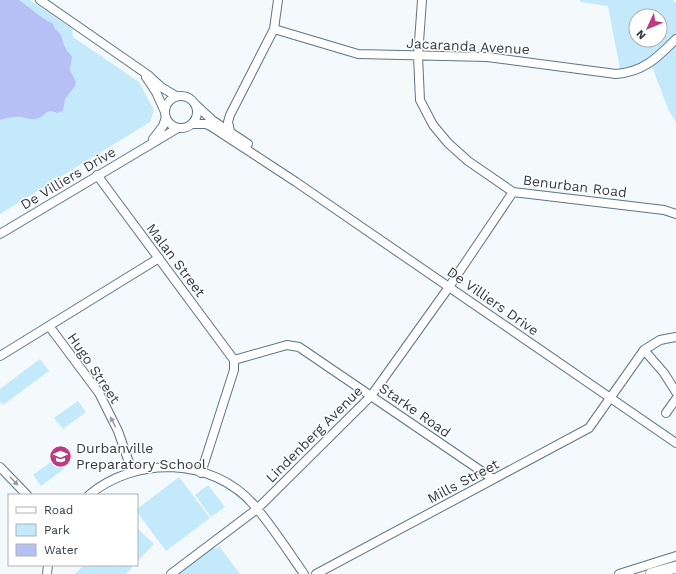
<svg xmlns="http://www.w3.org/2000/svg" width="676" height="574" font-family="'Work Sans',sans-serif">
<rect width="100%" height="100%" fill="#f4f9fc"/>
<path fill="#c3e9fb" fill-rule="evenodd" d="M0,0h30l42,29 1,8 66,45 15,28 -4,12 -150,92z
M580,0h93l3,3v31c-16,17 -30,34 -56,35l-12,-63 -28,-4zM636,16h24v24h-24z
M676,44v78l-7,-11 -17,-44z
M40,359l9,12 -46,34 -3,-3v-13z
M78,401l8,11 -23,17 -9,-11z
M56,458l8,11 -23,17 -8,-11z
M179,477l31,41 -44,33 -29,-39v-3z
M208,485l17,22 -14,10 -16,-22z
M137,528l17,16 -17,18z
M219,546l21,28h-63l37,-27 2,2z
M84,565h50l-8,9h-51z"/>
<path fill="#b7c0f4" d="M0,0h19l25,19 9,5 2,5c9,6 6,12 11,20 1,3 4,4 6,8l-2,13 6,12 -1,4 -10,13 -2,12 -6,2c-13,-6 -11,5 -22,6 -4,1 -8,-1 -13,-2 -6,-1 -16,1 -22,3z"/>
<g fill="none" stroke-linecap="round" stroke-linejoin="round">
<defs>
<path id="minor" d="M40,0l108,75 13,12 15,9
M422,0l-4,56 2,44 13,25 15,18 20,18 45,31 151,18 12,4
M274,29l84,25 129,3 129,17c28,-2 42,-17 60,-35
M146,77l10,15 9,20
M165 112a16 16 0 1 1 32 0a16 16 0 1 1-32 0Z
M196,105l16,15 36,24
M192,124h14l6,3 84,55 380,261
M230,131l-2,-9 2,-7 44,-86 4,-29
M153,139l10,-13 3,-9
M97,175l137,185
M0,234l178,-106
M49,326l50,67 19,38 14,40
M644,350l20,23 12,19
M0,356l159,-98
M234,360l53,-15 12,2 194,132
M666,413l10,-14
M0,467l27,28
M201,473l33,-103v-10
M89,495c47,-39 123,-38 165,10 18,21 34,46 50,69
M47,574l1,-9
M171,574l86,-65 114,-113 78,-109 64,-95
M316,574l273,-146 55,-78 16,-10 16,-3
M619,574l57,-18"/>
<path id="major" d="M651,574l25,-7"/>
</defs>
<use href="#minor" stroke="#5d7682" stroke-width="10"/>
<use href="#major" stroke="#5d7682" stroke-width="12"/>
<use href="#minor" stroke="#fff" stroke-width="8"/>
<use href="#major" stroke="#fff" stroke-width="11"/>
</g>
<defs><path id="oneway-solid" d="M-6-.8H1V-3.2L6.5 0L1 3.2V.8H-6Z"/></defs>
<g fill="#989ea0">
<use href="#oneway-solid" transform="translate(113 422) rotate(-117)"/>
<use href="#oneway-solid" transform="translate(14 481) rotate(46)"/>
</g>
<defs>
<symbol id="school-disc" viewBox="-11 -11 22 22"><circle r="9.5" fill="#be3b83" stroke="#fff"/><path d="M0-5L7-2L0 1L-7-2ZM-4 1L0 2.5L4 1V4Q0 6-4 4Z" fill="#fff"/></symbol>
</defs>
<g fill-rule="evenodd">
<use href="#school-disc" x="48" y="444" width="25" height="25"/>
</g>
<g text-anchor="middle" stroke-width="3" stroke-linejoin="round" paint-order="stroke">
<g font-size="14" fill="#313c42" stroke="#fff">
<text transform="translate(468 46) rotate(3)" y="5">Jacaranda Avenue</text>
<text transform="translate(68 178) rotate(-31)" y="5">De Villiers Drive</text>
<text transform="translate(575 186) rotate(7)" y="5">Benurban Road</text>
<text transform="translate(176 260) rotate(53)" y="5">Malan Street</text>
<text transform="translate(493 301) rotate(35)" y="5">De Villiers Drive</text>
<text transform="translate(94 368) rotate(56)" y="5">Hugo Street</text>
<text transform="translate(415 410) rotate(35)" y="5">Starke Road</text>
<text transform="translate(314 434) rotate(-45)" y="5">Lindenberg Avenue</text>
<text transform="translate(463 481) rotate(-28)" y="5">Mills Street</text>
</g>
<g font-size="14" fill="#313c42" stroke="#fff" text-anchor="start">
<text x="76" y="453">Durbanville<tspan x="76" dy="16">Preparatory School</tspan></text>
</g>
</g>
<rect x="8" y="494" width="130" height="72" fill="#ffffff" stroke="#adb1b3"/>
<rect x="16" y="507" width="20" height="6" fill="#ffffff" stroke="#adb1b3"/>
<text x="44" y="514" font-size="12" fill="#313c42">Road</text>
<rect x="16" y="524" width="20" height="12" fill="#c3e9fb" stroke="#adb1b3"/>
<text x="44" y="534" font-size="12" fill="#313c42">Park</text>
<rect x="16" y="544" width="20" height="12" fill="#b7c0f4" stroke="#adb1b3"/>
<text x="44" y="554" font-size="12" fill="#313c42">Water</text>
<g transform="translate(648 28) rotate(226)"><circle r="19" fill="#ffffff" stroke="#adb1b3"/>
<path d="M0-3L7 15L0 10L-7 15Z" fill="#be3b83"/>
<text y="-6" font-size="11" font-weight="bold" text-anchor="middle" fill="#313c42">N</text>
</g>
</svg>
